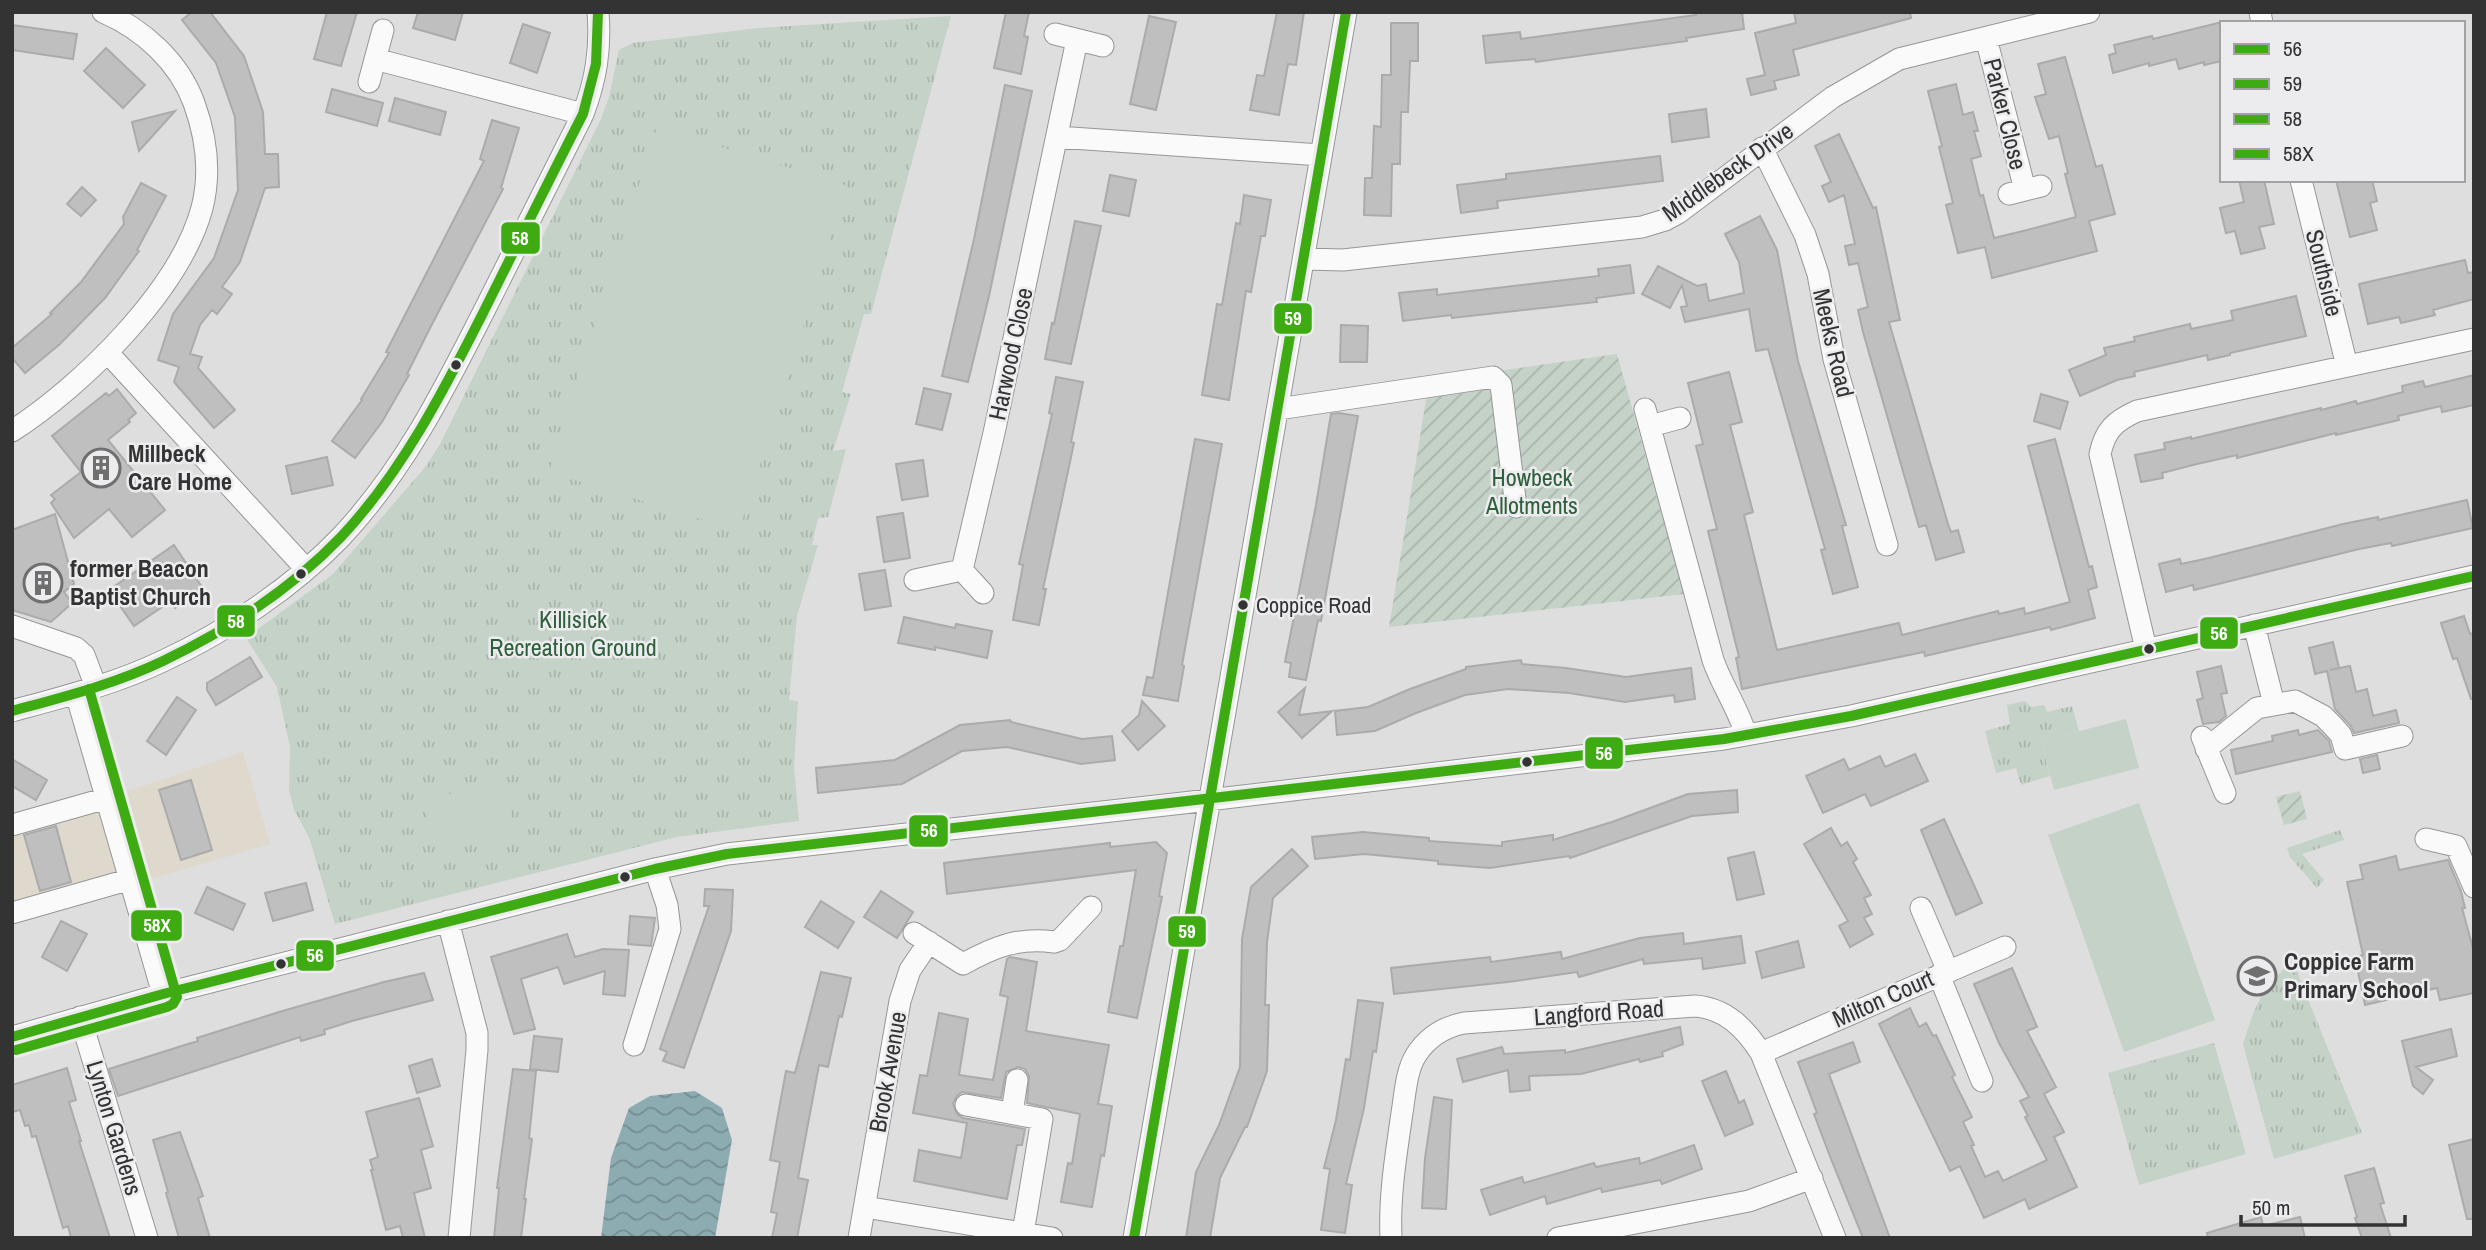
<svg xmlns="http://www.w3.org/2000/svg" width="2486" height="1250" font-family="'Archivo Narrow',sans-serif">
<defs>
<pattern id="grass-tufts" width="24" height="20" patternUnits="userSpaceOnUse" patternTransform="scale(1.75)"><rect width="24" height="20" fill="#c5d2c8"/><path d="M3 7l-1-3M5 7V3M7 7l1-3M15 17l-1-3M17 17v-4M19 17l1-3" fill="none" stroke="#aab5ac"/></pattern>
<pattern id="garden-furrows" width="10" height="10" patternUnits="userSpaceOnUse" patternTransform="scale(1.75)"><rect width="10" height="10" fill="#c5d2c8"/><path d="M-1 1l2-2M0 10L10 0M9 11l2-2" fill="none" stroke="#aab5ac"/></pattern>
<pattern id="water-waves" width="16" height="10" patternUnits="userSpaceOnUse" patternTransform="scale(1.75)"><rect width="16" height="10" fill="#8dacb1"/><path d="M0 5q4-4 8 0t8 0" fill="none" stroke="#748d91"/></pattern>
</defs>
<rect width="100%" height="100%" fill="#dededf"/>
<path fill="#dfd8cd" d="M243,752l27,92 -258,76v-100l122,-31z"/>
<path fill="url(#grass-tufts)" d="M951,16l-80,298h-7l-22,78 9,2 -18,57 13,-2 -18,68 -10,1 -6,27h6l-21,71 -8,84 9,1 -4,66 5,54 -122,16 -342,87 -26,-87 -15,-27 -5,-20 1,-43 -13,-60 -31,-49 87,-64 94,-109 13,-21 161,-325 8,-22 10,-47 14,-7 126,-15z
M2025,701l6,6 13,-2 3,7 25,-6 7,25 -38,10 9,35 -29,9 -5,-17 -20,5 -11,-42 25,-7 -3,-19z
M2340,830l4,10 -42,14 22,26 -7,8 -27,-31 -3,-9z
M2286,967h9l67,166 -88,26 -31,-115 9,-28 13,-28z
M2214,1043l32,111 -107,31 -31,-112z"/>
<path fill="url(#garden-furrows)" d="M1617,354l67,240 -295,33 38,-233 -123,5z
M2300,791l7,28 -23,6 -8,-28z"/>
<path fill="#c5d2c8" d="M657,127l190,59 -108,345 -190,-59z
M2126,719l13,49 -85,22 -13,-49z
M509,791l2,49 -82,4 -2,-49z
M2139,803l76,217 -91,32 -76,-217z"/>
<path fill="url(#water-waves)" d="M695,1091l27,17 10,32 -17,98h-114l10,-80 18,-50 21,-12z"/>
<path fill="#bfbfbf" stroke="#ababab" stroke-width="2" d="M192,12h18l34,44 19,56 2,42h13l1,33 -14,1 -25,74 -18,25 10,7 -15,20 -5,-4 -12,15 -10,29 12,3 -4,11 37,42 -21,18 -40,-46 5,-15 -21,-7 15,-46 41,-56 24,-68 -3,-73 -19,-54 -34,-43z
M327,12h30l-16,54 -27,-7z
M418,12h45l-8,28 -42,-12z
M1006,12h23l-5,24 4,1 -7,37 -27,-6z
M1277,12h27l-8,53 -8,-1 -9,51 -29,-5 7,-35 7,1z
M1695,12h47l2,17 -58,9 1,3 -151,21 -1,-3 -49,4 -3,-27 37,-4 1,7 175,-24z
M1794,12h116l1,6 -118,32 6,25 -25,6 2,8 -25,6 -4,-16 18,-4 -10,-42 41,-10z
M1149,16l27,6 -20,88 -26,-6z
M2222,22v39l-18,4v-3l-25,7 -3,-10 -27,7v-3l-36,10 -4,-18 7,-2 -2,-8 38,-9 1,3z
M1391,23h27v38h-8l-2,51h-7l-1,52h-8l-1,52 -27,-1 1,-37h7l2,-52 7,1 1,-52h9z
M523,24l27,9 -13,40 -27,-10z
M12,25l65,9 -4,25 -61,-9z
M106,48l39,37 -22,23 -39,-37z
M2065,57l31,110 6,-2 13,49 -26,7 8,30 -105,27 -7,-31 -27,6 -12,-48 7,-2 -14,-56 3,-1 -14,-55 28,-7 7,31 10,-3 5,19h-4l7,25 -10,3 9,37 3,-1 11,43 33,-8 49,-13 -11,-43 3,-1 -9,-37 -10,3 -14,-42 11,-3 -8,-30z
M1005,85l27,6 -43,205 -21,86 -26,-6 32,-137z
M332,89l51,14 -6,23 -51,-14z
M395,98l51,14 -6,23 -51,-14z
M1706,109l3,28 -37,5 -3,-28z
M175,111l-36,40 -7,-29z
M492,120l27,8 -18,60 2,1 -73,139 -23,46 2,1 -27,47 -27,36 -23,-17 30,-41 -1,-1 28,-46 -3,-1 98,-191 -4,-2z
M1839,134l34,74 3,-1 24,113 -11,2 59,202 3,8 7,-2 6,22 -28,8 -10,-35 -7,2 -56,-195 -5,-22 10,-3 -10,-44 -9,2 -4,-19 10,-2 -11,-49 -15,7 -7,-16 9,-4 -16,-36z
M1660,156l3,25 -166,20 1,7 -37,5 -4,-28 49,-6v-5z
M1110,175l26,5 -7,36 -26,-5z
M2239,180h25l10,44 -15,3 6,21 -24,6 -6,-23 -9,2 -6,-25 24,-6z
M2336,180h36l5,21 -7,2 7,27 -27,7z
M141,183l25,13 -29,54 2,1 -34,47 -45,46 -35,29 -13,-15v-10l40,-34 -2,-1 31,-31 43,-58 -1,-7z
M82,187l14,13 -15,16 -14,-12z
M1244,195l27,5 -6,36h-4l-10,56 -5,-1 -17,109 -27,-5 15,-91 5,1 14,-82 4,1z
M1760,216l17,34 21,111 48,164 -4,1 16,61 -25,7 -12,-44 4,-1 -57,-200 -12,2 -7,-42 -64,13 -4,-15 6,-1 -5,-21 -12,23 -28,-14 16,-28 39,20 9,-2 3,17 35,-8 -5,-31 -14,-28z
M1075,221l26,5 -30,138 -26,-5 7,-36 2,1z
M2465,260l3,13 6,-1v27l-41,11 2,5 -34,8 -2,-6 -31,7 -9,-40z
M1630,265l4,28 -38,5 1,4 -145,16 -1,-3 -48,6 -4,-28 38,-4v6l162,-19 -1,-7z
M2296,296l10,40 -76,17v2l-22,5 -1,-5 -73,17 1,4 -18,4 -37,16 -11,-26 37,-15 -2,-7 31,-7 -1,-4 56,-13 1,5 42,-9 -2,-9z
M1341,325l27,1 -1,36h-27z
M1729,372l13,50 -12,3 23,87 -9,3 33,135 122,-27 3,12 96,-24 1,3 25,-6 1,6 45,-12 -42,-156 27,-7 34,128 3,-1 5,21 -9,3 7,28 -44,12 -1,-3 -125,29 -1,-4 -182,37 -6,-31 3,-1 -31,-126 9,-2 -21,-83 7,-2 -15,-61z
M2474,375v30l-32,7 -1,-6 -43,10 1,4 -63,15v-2l-99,25v-3l-40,9 -35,9 1,5 -22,4 -6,-27 30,-6 -1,-6 27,-6v2l130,-31v2l35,-9 1,3 46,-12 -1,-6 21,-5 2,6z
M1056,377l27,5 -12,60 3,1 -31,146h3l-7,36 -26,-5 10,-55 -4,-1 33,-150 -3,-1z
M924,388l27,6 -9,36 -26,-6z
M117,389l19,24 -8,7 2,2 -22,18 57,70 -33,27 -23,-28 -35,29 -23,-35 4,-4 -4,-4 30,-23 -29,-36 54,-43 3,3z
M2041,394l27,8 -8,27 -26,-8z
M1339,413l19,3 -37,205 -3,-1 -12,60 -17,-3 2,-14 -6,-1 31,-157 15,-91z
M1195,439l27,5 -40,221 2,1 -6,35 -35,-6 4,-18 6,1z
M327,457l6,28 -41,9 -6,-28z
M923,460l5,36 -26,4 -6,-36z
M2467,500l6,28 -81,18 -1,-3 -32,6 -165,41 -1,-5 -27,7 -7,-28 21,-5 1,5 28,-6 134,-34 35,-7v3z
M903,513l7,45 -26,4 -7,-45z
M55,514l19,70 -10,8 8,11 -21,19 -39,-12v-80z
M174,545l30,45 -29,18 -4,-7 -37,25 -25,-36z
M885,570l6,36 -26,4 -6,-36z
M2464,616l6,18 4,-1v65l-3,1 -14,-41 -4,1 -12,-36z
M904,617l51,11 1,-4 36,7 -5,27 -52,-11v3l-37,-7z
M2333,642l6,26 -9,2 20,-4 6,26 11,-3 6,27 23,-6 3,13 -45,10 -3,-7 -16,-17 -8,-38 -12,3 -3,-14 -3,-12z
M250,657l12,20 -46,28 -9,-15v-7z
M1521,660l1,4 44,4 60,9 65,-9 4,31 -20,3 -1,-7 -49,7 -56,-9 -61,-4 -43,6 -49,18 -41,18 -38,4 -2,-24 33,-4 42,-18 56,-20v-2z
M2221,666l6,27 -6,1 5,22 -7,6 -16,2 -6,-24 6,-2 -6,-26z
M1305,688l-6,27 33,-4 -30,27 -24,-26z
M177,697l19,13 -30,45 -19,-14z
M1142,701l23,25 -27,24 -16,-19 17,-16z
M1010,720l1,2 71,17 30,-3 3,24 -34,4 -74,-17 -45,4 -60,33 -84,9 -2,-25 79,-8 65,-35z
M2298,730l1,5 19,-5 11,11 3,11 -96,22 -5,-24 42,-9 -1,-5z
M1915,754l13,27 -57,25 -6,-12 -42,19 -17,-37 38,-17 5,11 31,-14 5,11z
M2377,755l3,14 -17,4 -3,-14z
M12,759l35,21 -11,20 -24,-14z
M191,780l21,70 -31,10 -22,-70z
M1737,790l1,22 -46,4 -122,42 -1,-2 -79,12 -52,-4v-3l-74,-7 -49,5 -3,-22 51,-5 66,6v3l73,5v-4l51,-7v5l59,-18 76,-28z
M1944,819l38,84 -26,12 -35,-85z
M56,826l15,56 -31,9 -16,-56z
M1831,828l10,18 6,-4 10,17 -4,3 18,33 -7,3 8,16 -8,4 9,16 -23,13 -11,-21 9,-5 -44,-77z
M1156,842l11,11 -8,43 3,1 -25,121 -29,-6 12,-66h3l13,-76 -189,24 -3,-31 166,-20v4z
M1292,849l16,17 -35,32 -6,44 -2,63h4l-2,66 -20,56h-2l-25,51 -10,60h-24l10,-66 23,-47 21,-58 2,-128 9,-52z
M1754,852l10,42 -27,6 -9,-42z
M2396,856l3,14 49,-10 13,31 4,17h-3l12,44v41l-34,7 -3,-12 -72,17 -10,-48 8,-2 -16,-73 16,-3 -3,-14z
M306,883l7,27 -40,11 -8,-28z
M207,887l38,17 -12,26 -38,-17z
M705,889l28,1 -2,41 -47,137 -21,-7 4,-9 -7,-3 49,-143h-5z
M881,891l32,21 -16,26 -33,-21z
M821,901l33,21 -16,26 -33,-21z
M630,916l25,2 -4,28 -23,-2z
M61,921l26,13 -20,37 -25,-14z
M1683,933l1,11 57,-8 4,27 -42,6 -1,-11 -58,6 -1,-5 -64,18 -2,-5 -69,10 -114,12 -3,-26 99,-11 1,5 70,-10 1,7 78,-21z
M567,934l8,23 28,-8 26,1 -4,46 -22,-2 2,-23 -41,13 -6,-17 -37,12 14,50 -21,5 -23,-77z
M1798,941l6,26 -42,11 -6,-26z
M1010,957l27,5 -11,69 83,14 -11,59 14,2 -8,50 -3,-1 -9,52 -31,-5 7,-39 4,1 8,-50 -53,-11 2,-27 -4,-7 -7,-2 -12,5 -5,26 -39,-6 -5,4 -4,7 4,11 6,4 62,11 -3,16h-5l-10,54 -93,-18 5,-31 42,8 6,-35 -54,-10 7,-38 7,1 12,-63 29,6 -9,56 34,5 15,-83 -8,-2 7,-36z
M2012,968l25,59 -10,4 29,56 -12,7 20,38 -10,5 23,50 -48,22 -4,-10 -41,19 -24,-52 -10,5 -71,-147 31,-16 9,19 7,-4 7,13 3,-1 19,40 -3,2 20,40 -9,5 11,23 -3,1 14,31 13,-6 5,10 44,-21 -22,-43 3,-1 -8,-15 9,-4 -30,-54 -25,-59z
M821,972l30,6 -9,39 -3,-1 -11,51 -9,-2 -21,113 10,2 -11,58h-25l5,-25 -6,-1 9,-50 -10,-2 9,-51 7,-38 9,2z
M424,973l9,27 -81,21 -28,9 1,4 -24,7 -1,-4 -182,59 -9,-27 79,-25 10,-3 -1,-3 82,-26 105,-30z
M1358,1000l25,3 -7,49 -3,-1 -9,57 -18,76 6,1 -7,48 -24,-3 9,-61 -6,-1 12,-48 10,-61 4,1z
M1680,1027l3,17 -21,8 1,4 -23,6 -1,-3 -58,15 -52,2 1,14 -20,2 -2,-22 -45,12 -6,-23 45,-12 2,7 61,-4v3z
M2451,1029l6,27 -41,11 17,13 -10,14 -10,-8 -11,-45z
M534,1036l28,3 -4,33 -28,-3z
M1853,1042l7,20 -31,12 61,164h-27l-32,-79 -17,-45 3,-1 -19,-51z
M432,1059l8,27 -23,7 -8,-27z
M67,1068l9,32 -7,2 12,39h-2l31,97h-39l-3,-12 -5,2 -27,-92 -4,1 -3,-12 -4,1 -5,-16 -8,2v-27z
M513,1069l23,2 -7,67 3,1 -8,60h2l-5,39h-27l5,-50h-2z
M1726,1071l13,32 5,-3 9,24 -28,12 -23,-55z
M1434,1097l18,3 -6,109 -24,-1 3,-50z
M419,1098l14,48 -12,4 10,38 -17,5 11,45h-22l-3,-12 -14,4 -15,-60h2l-3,-10 8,-3 -12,-45z
M180,1132l23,64 -5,2 12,40h-31l-13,-45 2,-1 -15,-52z
M2474,1139v80h-7l-18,-74z
M1694,1145l8,24 -40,15 -2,-4 -58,12 -1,-4 -54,16 -2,-8 -55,19 -9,-25 41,-13 2,6 70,-20 2,4 43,-9 1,6z
M2374,1168l10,35 -4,1 11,34h-29l-7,-20 2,-1 -12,-41z
M2261,1217l2,9 37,-9 5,21h-97l-1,-5z"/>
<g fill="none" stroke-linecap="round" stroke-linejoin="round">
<defs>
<path id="minor" d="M2260,12l2,11
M1055,34l48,12
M1986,38l39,152
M375,59l208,55
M369,82l14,-52
M1057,137l264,18
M1762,148l43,87 13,39 16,85 53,186
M2301,180l46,186
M2009,194l32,-8
M1304,259l39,1 299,-33 23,-7 13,-7 155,-116 66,-38 190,-47
M108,353l198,216
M1278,409l215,-32 8,8 15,122
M1645,409l68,251c9,26 25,48 33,75
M1650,426l30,-8
M12,431c70,-45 168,-141 190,-223 9,-35 4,-72 -8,-105 -15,-41 -51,-74 -91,-91
M962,570l32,-137 83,-393
M915,580l47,-10 21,23
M2254,625l20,79
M12,626l64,22 8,7 12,32
M2146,649l-46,-195c5,-24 15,-33 37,-43l337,-72
M76,693l87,301
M12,711c51,-14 103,-27 151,-50 64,-30 129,-73 178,-124 63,-67 103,-147 144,-228 33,-65 65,-130 98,-195 13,-34 18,-65 15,-102
M2202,737l23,56
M2206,749l51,-41 38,-7 28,15 10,10 8,9 4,14 57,-13
M12,825l95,-27
M2426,839l30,7 18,41
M1921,908l27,63
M12,913l119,-34
M448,921l29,112v17l-18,188
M914,933l49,31c31,-17 55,-27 91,-22l6,-2 31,-33
M1939,975l43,106
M80,1017l67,221
M12,1037l151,-43 492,-125 72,-15 456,-51 541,-64 127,-23 623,-140
M634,1045l36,-116 -3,-24 -12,-36
M1761,1053l244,-106
M966,1105l76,14 -19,114
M1012,1113l5,-33
M865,1207l187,31
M859,1238l41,-237 10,-31 19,-28
M1134,1238l212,-1226
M1391,1238c-2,-42 5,-83 11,-125 3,-18 4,-42 14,-58 11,-17 28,-28 48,-32l231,-17c30,2 50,22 66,47l74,185
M1558,1238l191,-37 63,-23"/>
</defs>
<use href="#minor" stroke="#969698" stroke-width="23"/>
<use href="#minor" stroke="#fafafa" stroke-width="21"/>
<defs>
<path id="bus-1" d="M12,1037l151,-43 492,-125 72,-15 997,-115 127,-23 623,-140"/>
<path id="bus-2" d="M1134,1238l212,-1226"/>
<path id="bus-3" d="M12,711c51,-14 103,-27 151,-50 65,-31 128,-72 178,-124 61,-65 102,-145 142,-224 33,-66 66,-133 100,-199l13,-50 2,-52"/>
<path id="bus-4" d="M16,1050l151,-43 6,-3 4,-7 -88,-308"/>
</defs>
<use href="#bus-1" stroke="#ecebee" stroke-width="16"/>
<use href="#bus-2" stroke="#ecebee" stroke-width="16"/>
<use href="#bus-3" stroke="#ecebee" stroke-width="16"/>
<use href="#bus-4" stroke="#ecebee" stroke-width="16"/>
<use href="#bus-1" stroke="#3fab12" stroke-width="10"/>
<use href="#bus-2" stroke="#3fab12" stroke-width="10"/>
<use href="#bus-3" stroke="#3fab12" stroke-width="10"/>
<use href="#bus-4" stroke="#3fab12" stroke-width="10"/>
</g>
<defs>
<symbol id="building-ring" viewBox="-11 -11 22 22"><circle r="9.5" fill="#ecebee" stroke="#6f6f70" stroke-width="1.5"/><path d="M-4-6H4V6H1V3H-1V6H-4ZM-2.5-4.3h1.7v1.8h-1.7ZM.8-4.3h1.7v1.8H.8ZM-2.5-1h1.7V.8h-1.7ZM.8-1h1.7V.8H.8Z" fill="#6f6f70"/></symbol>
<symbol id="school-ring" viewBox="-11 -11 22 22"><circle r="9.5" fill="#ecebee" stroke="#6f6f70" stroke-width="1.5"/><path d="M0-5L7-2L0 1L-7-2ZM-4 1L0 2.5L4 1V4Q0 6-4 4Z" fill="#6f6f70"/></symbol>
</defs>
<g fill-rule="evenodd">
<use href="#building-ring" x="79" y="446" width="44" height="44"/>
<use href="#building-ring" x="21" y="561" width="44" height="44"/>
<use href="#school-ring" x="2235" y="954" width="44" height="44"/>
</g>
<g fill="#333334" stroke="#ecebee" stroke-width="2.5">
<circle cx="456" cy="365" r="6"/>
<circle cx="301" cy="574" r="6"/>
<circle cx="1243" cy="605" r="6"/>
<circle cx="2149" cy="649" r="6"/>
<circle cx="1527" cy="762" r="6"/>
<circle cx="625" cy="877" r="6"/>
<circle cx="281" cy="964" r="6"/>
</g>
<g text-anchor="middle" stroke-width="5" stroke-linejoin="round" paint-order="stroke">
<g font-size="22" fill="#333334" stroke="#ecebee" text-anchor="start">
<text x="1256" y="613">Coppice Road</text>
</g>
<g font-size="24" fill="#333334" stroke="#ecebee">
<text transform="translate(2005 114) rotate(76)" y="8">Parker Close</text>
<text transform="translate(1728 172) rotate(-35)" y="8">Middlebeck Drive</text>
<text transform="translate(2324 273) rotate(76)" y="8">Southside</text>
<text transform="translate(1833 343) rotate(77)" y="8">Meeks Road</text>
<text transform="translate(1011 354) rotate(-78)" y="8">Harwood Close</text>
<text transform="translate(1883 999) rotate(-24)" y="8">Milton Court</text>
<text transform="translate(1599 1013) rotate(-4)" y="8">Langford Road</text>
<text transform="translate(888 1072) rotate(-80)" y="8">Brook Avenue</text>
<text transform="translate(114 1128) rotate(73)" y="8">Lynton Gardens</text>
</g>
<g font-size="24" font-weight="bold" fill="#333334" stroke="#ecebee" text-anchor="start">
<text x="128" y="462">Millbeck<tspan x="128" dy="28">Care Home</tspan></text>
<text x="70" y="577">former Beacon<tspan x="70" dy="28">Baptist Church</tspan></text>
<text x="2284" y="970">Coppice Farm<tspan x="2284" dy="28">Primary School</tspan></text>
</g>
<g font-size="24" fill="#2e603c" stroke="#ecebee">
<text x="1532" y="486">Howbeck<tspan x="1532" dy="28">Allotments</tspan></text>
<text x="573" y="628">Killisick<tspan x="573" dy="28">Recreation Ground</tspan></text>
</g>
</g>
<g stroke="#ecebee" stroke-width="2.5">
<rect x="500" y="221" width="41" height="34" rx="7" fill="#3fab12"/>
<rect x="1273" y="302" width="40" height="33" rx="7" fill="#3fab12"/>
<rect x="216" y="604" width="40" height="34" rx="7" fill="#3fab12"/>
<rect x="2199" y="616" width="40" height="34" rx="7" fill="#3fab12"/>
<rect x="1584" y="736" width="40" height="34" rx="7" fill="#3fab12"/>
<rect x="908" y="814" width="41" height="34" rx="7" fill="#3fab12"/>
<rect x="130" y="909" width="53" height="33" rx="7" fill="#3fab12"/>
<rect x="1167" y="915" width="40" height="33" rx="7" fill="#3fab12"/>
<rect x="295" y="939" width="40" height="33" rx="7" fill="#3fab12"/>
</g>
<g font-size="19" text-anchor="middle" font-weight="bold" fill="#fff">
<text x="520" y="245">58</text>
<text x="1293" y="325">59</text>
<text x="236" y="628">58</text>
<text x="2219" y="640">56</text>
<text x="1604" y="760">56</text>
<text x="929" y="837">56</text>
<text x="157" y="932">58X</text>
<text x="1187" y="938">59</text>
<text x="315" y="962">56</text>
</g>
<rect width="2486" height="1250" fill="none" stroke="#333334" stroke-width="28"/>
<rect x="2220" y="21" width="245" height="161" fill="#ecebee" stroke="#a2a1a4" stroke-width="2"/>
<rect x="2234" y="44" width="35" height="10" fill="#3fab12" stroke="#a2a1a4" stroke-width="2"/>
<text x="2283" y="56" font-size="21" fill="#333334">56</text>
<rect x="2234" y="79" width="35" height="10" fill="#3fab12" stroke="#a2a1a4" stroke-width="2"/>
<text x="2283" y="91" font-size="21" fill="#333334">59</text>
<rect x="2234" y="114" width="35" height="10" fill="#3fab12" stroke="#a2a1a4" stroke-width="2"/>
<text x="2283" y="126" font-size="21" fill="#333334">58</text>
<rect x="2234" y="149" width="35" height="10" fill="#3fab12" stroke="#a2a1a4" stroke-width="2"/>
<text x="2283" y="161" font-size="21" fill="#333334">58X</text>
<path d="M2241 1215v10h164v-10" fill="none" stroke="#333334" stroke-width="3.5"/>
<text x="2252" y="1215" font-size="21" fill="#333334" stroke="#ecebee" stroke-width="5" paint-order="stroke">50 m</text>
</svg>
